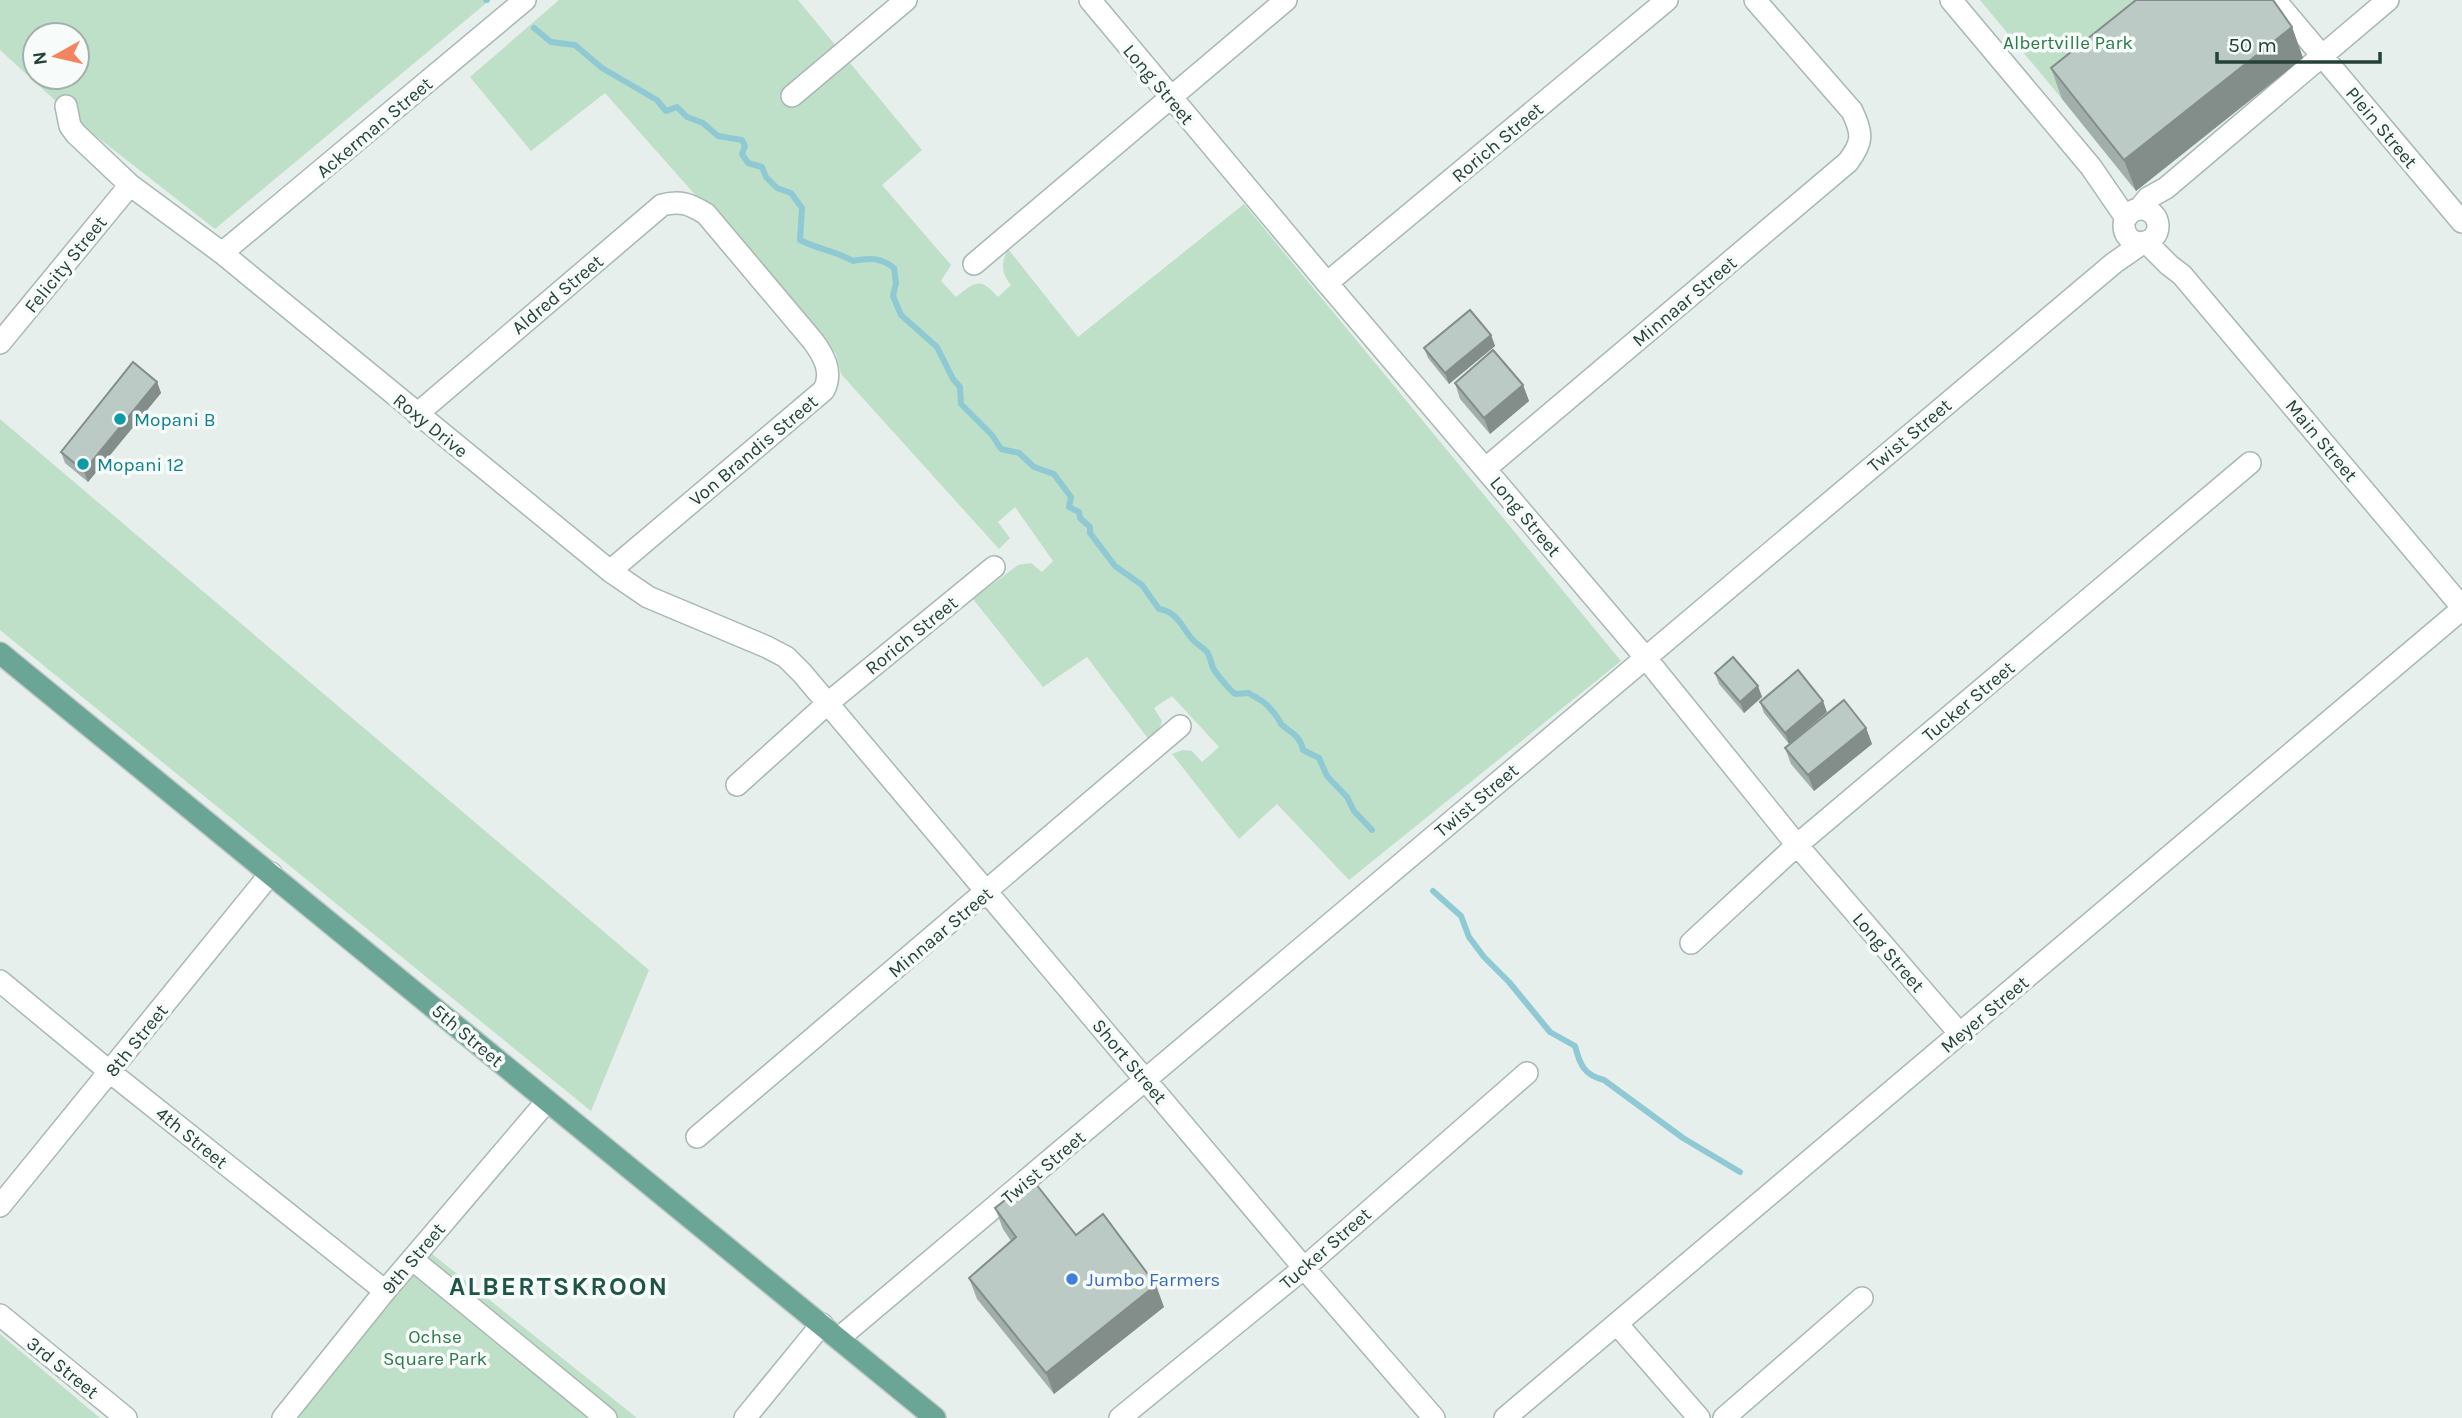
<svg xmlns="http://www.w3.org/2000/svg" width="2462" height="1418" font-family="Karla,sans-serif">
<rect width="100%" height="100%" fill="#e6efeb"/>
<path fill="#bfe0c8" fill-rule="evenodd" d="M0,0h490l-275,229 -132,-103 -83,-76zM35,35h42v42h-42z
M559,0h239l124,150 -40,35 69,80 -10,16 15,16c20,-16 24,-20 42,0l13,-12c-10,-12 -10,-22 -3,-36l70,88 166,-133 377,457 -272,219 -72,-76 -38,35 -67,-85 11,-4 9,1 10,11 17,-15 -47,-51 -18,12 8,13 -3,10 -10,9 -62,-83 -44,30 -70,-88 45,-34 13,-2 11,9 11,-11 -38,-54 -17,15 12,16 -11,11 -158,-175 -5,-20 -231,-261 -74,58 -61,-74z
M1980,0h206l-124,99z
M0,419l649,551 -58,141 -591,-481z
M426,1249l211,169h-355z
M0,1334l100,84h-100z"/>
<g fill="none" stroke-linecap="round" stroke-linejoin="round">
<path stroke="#8ec9d4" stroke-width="6" d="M486,0h1
M534,28l17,14 24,3 27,23 55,32 9,11 11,-4 10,10 16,6 15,13 24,4 3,6 -3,8 6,9 14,4 4,10 11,11 14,5 11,15 -2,32c17,9 36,11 53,21 17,-3 27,-4 41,7l2,15 -3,13 8,19 36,32 16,32 7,8 1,17 31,31 9,14 18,4 15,14 20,7 17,23 -2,10 10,5 1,6 10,9v6l25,33 27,19 17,24c20,3 23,20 35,32 4,4 10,7 13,11 3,4 4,11 6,16 4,7 15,20 22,26l14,-1c3,3 8,4 11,7 7,3 18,17 21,24 10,9 19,11 22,26l16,8 8,18 20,21 7,14 18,19
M1433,891l28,25 8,21 15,20 25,25 41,50 25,14c5,19 9,29 29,34l79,58 57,34"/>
<defs>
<path id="minor" d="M1090,0l237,283 318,374 152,188 163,189
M1951,0l140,167 35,51
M2275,0l187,222
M792,96l114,-96
M66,106l4,20 6,8 54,51 92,68 388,318 38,26 119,50 19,10 16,16 502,595 130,150
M2139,209l9,-11 18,-10 222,-188
M2124 226a17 17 0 1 1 34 0a17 17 0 1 1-34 0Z
M2146,242l23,23 13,10 280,332
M222,253l303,-253
M974,264l312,-264
M1327,283l340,-283
M0,343l130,-158
M417,414l245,-209c18,-5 28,-1 44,9l107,127c11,15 20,31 11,49l-214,181
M1485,469l363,-307c15,-20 15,-28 4,-51l-97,-111
M737,785l91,-82 166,-136
M1691,943l106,-98 453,-382
M0,981l110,91 275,219
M697,1137l483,-411
M0,1206l271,-333
M412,1259l194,159
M0,1315l126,103
M1617,1324l82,94
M839,1338l1275,-1075 30,-21
M283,1418l102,-127 162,-190
M745,1418l77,-94
M1120,1418l184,-150 223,-195
M1505,1418l957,-809
M1724,1418l138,-120"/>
<path id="major" d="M0,653l935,765"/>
</defs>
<use href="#minor" stroke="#a8b8b2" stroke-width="24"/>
<use href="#major" stroke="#c2cac8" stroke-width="24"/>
<use href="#minor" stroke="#fff" stroke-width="21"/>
<use href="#major" stroke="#6aa596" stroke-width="21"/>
</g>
<path fill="#a1aea9" d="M2292,27l11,31 -167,133 -74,-92 -11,-31z
M1491,335l4,11 -46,38 -21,-26 -4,-10z
M157,382l4,11 -73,89 -23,-19 -4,-11z
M1455,383l68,2 6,16 -39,33 -30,-35z
M1715,673l43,13 4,11 -18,16 -25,-29z
M1760,702l67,10 -38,32 -25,-31z
M1866,728l6,16 -58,47 -23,-27 -6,-16z
M995,1208l81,27 88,72 -110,87 -77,-95 -8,-21 42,-37 -8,-12z"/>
<path fill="#838d89" d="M2292,27l11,31 -167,133 -12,-31z
M1491,335l4,11 -46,38 -4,-11z
M157,382l4,11 -73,89 -4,-11z
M1523,385l6,16 -39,33 -6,-16z
M1758,686l4,11 -18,16 -4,-11z
M1823,701l4,11 -38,32 -4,-11z
M1866,728l6,16 -58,47 -6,-16z
M1156,1285l8,22 -110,87 -8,-21z"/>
<path fill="#bbcac4" stroke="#838d89" stroke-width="2" d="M2136,0h137l19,27 -168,133 -73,-92z
M1470,310l21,25 -46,38 -21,-25z
M1493,350l30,35 -39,33 -29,-35z
M133,362l24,20 -73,89 -23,-19z
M1733,657l25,29 -18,16 -25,-29z
M1798,670l25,31 -38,32 -25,-31z
M1844,700l22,28 -58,47 -23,-27z
M1032,1179l44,56 27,-21 53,71 -110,88 -77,-95 47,-41 -21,-29z"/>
<g fill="#0f9aa8" stroke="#f7fbf9" stroke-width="2.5">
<circle cx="120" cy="419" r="7"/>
<circle cx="83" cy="464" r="7"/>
</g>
<circle fill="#3f7fe0" stroke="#f7fbf9" stroke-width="2.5" cx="1072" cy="1279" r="7"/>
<g text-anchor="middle" stroke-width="7" stroke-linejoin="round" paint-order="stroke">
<g font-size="19" fill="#2d7a4b" stroke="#f7fbf9">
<text x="2068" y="49">Albertville Park</text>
<text x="435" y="1343">Ochse<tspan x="435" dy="22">Square Park</tspan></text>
</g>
<g font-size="19" fill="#24423a" stroke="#f7fbf9">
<text transform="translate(1159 84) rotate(50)" y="7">Long Street</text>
<text transform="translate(374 127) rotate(-40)" y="7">Ackerman Street</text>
<text transform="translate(2382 127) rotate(50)" y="7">Plein Street</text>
<text transform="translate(1497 142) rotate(-40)" y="7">Rorich Street</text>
<text transform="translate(65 264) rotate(-51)" y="7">Felicity Street</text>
<text transform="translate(557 294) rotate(-40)" y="7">Aldred Street</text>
<text transform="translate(1684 301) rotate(-40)" y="7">Minnaar Street</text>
<text transform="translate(431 425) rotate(39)" y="7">Roxy Drive</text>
<text transform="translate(1909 435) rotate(-40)" y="7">Twist Street</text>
<text transform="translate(2322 440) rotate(50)" y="7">Main Street</text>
<text transform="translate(753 450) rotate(-40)" y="7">Von Brandis Street</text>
<text transform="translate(1526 516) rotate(50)" y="7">Long Street</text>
<text transform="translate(911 635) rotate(-39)" y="7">Rorich Street</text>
<text transform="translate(1968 701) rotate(-40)" y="7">Tucker Street</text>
<text transform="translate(1476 800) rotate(-40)" y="7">Twist Street</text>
<text transform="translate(940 932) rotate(-40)" y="7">Minnaar Street</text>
<text transform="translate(1889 952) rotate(49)" y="7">Long Street</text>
<text transform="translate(1984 1014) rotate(-40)" y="7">Meyer Street</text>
<text transform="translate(468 1035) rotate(40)" y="7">5th Street</text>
<text transform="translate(136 1040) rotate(-51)" y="7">8th Street</text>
<text transform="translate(1130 1061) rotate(50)" y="7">Short Street</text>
<text transform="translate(192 1137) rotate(39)" y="7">4th Street</text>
<text transform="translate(1043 1167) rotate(-40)" y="7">Twist Street</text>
<text transform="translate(1325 1248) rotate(-41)" y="7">Tucker Street</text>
<text transform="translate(413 1258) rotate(-50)" y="7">9th Street</text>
<text transform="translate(63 1367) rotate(39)" y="7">3rd Street</text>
</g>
<g font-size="19" fill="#0d838f" stroke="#f7fbf9" text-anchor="start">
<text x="134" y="426">Mopani B</text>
<text x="97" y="471">Mopani 12</text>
</g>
<g font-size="19" fill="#366cbe" stroke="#f7fbf9" text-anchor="start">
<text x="1086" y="1286">Jumbo Farmers</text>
</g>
<g font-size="26" font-weight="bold" letter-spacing="2" fill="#1f5548" stroke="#f7fbf9">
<text x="559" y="1295">ALBERTSKROON</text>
</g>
</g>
<g transform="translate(56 56) rotate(262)"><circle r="33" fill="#f7fbf9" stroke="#a3b1ad" stroke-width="2"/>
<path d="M0-5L12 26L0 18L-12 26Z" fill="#f4845f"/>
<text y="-10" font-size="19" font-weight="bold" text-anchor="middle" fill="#24423a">N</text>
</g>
<path d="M2217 52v10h163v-10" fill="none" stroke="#24423a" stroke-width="3.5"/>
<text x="2228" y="52" font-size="21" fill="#24423a" stroke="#f7fbf9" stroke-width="5" paint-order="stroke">50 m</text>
</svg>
